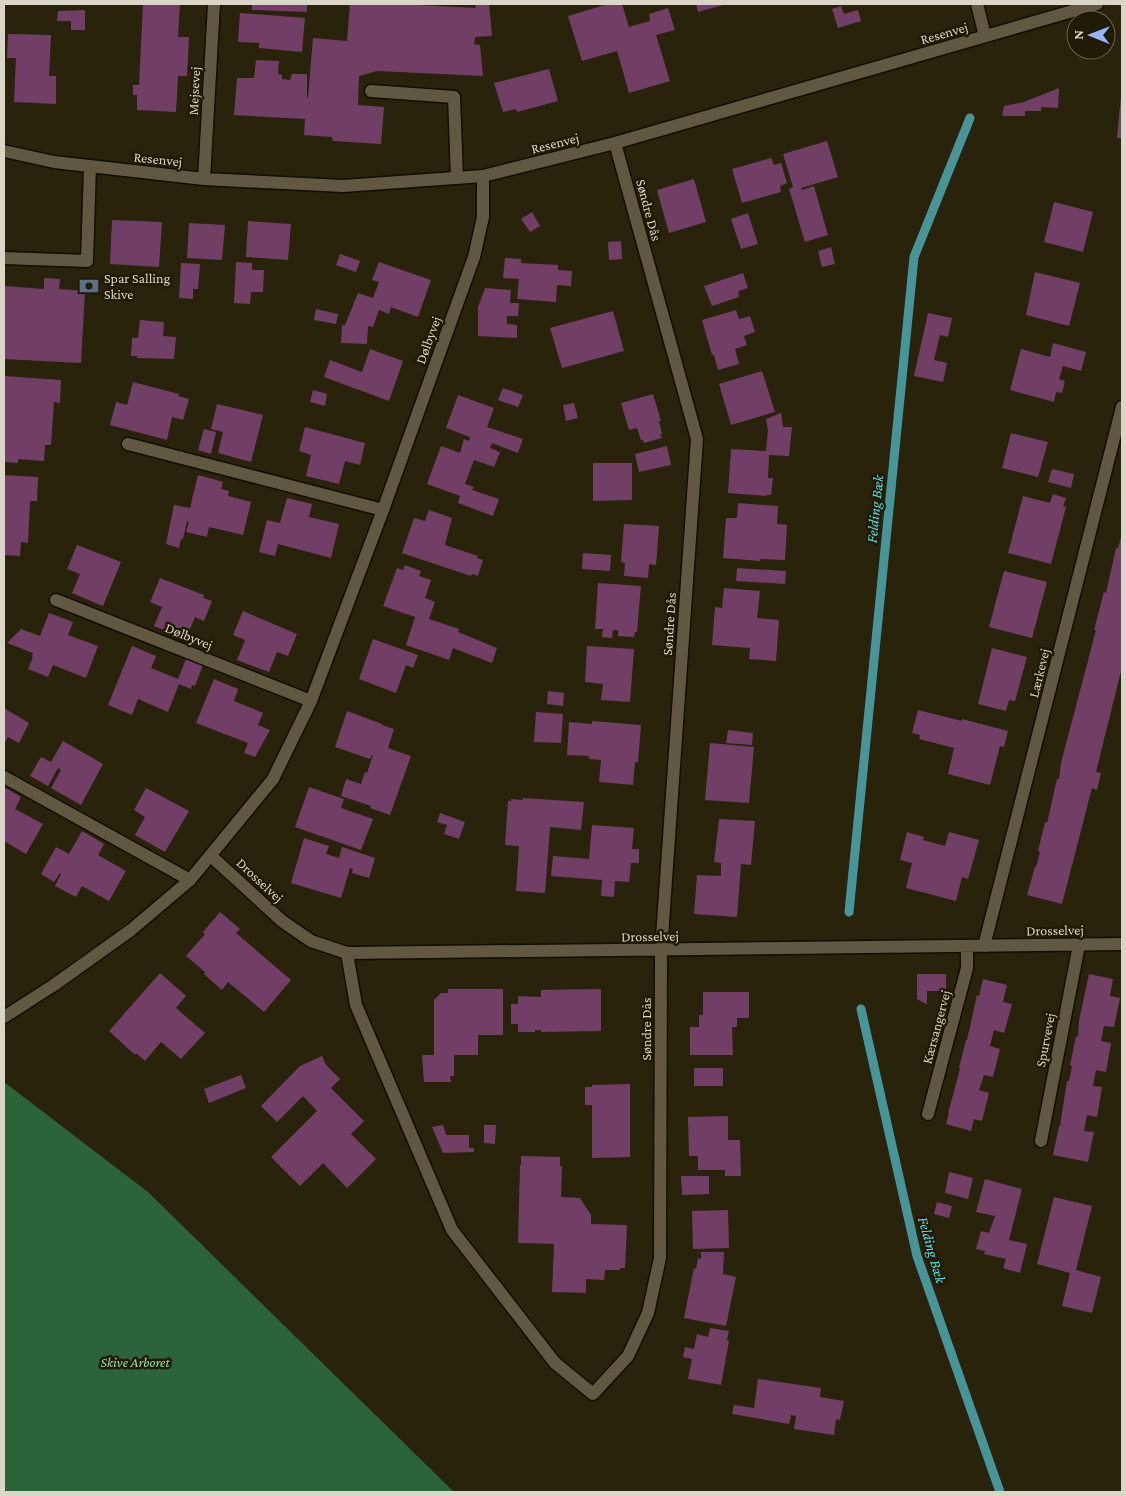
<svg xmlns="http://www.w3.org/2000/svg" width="1126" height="1496" font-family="'Crimson Pro',serif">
<rect width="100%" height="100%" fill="#2a230c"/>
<path fill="#2b633a" d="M4,1082l144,110 306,300h-450z"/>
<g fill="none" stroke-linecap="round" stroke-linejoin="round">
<path stroke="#489599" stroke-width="9" d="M849,912l65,-655 56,-139
M861,1009l56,247 83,236"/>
</g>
<path fill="#713e65" d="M143,4h37l-2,33h11l-2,39h-9l-2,36 -39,-2v-15h-4v-10h6z
M252,4h55v8l-55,-2z
M350,4h48l77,4 1,-4h13l3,32 -17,1 -1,7 6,1 3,31 -106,-5 -18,5 -1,29 26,2 -3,37 -48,-3 -1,-4 -28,-2 1,-16 -71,-4 3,-37h17l2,-18 23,1 -1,13 4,1v4l8,1 2,-6h15v24h1l5,-60 34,3z
M608,4h14l7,23 21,-6 -1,-7 19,-6 7,22 -19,5 14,46 -41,12 -12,-42 -35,10 -14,-45z
M696,4h30l-28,8z
M841,6l3,8 14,-4 3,11 -23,7 -6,-19z
M85,10v20h-14v-9h-14l1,-10z
M240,13l65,5 -3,34 -43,-4v-5l-21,-1z
M8,34l43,1 -2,41h7v28l-42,-2 2,-44h-9z
M549,69l9,32 -41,11 -1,-3 -13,3 -9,-29z
M1059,88l-1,20 -17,-1v4h-16v5h-23l2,-10 20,-4z
M1121,96h1v42h-5z
M827,141l11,36 -37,11 1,2 12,-4 14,49 -23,7 -16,-53 4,-2 -10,-33z
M771,158l3,7 7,-2 6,20 -7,3 1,6 -39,11 -10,-34z
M694,179l12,43 -37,11 -12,-43z
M1054,202l39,10 -10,40 -39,-10z
M532,212l8,14 -10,6 -9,-13z
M748,213l10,31 -17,5 -10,-30z
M112,220l50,2 -3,45 -49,-3z
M248,221l43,3 -3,36 -42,-3z
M189,223l36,2 -3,35 -35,-2z
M621,241l1,18 -13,1 -1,-18z
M831,247l4,17 -13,3 -4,-16z
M340,254l20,7 -4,11 -20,-7z
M505,258l16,1v4l37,2v5l14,1 -1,15 -14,-1 -1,17 -39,-3 2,-20 -16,-1z
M236,262l16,1v7h12l-1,22h-12l-1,12 -16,-1z
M379,262l52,18 -13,37 -27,-10 -2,7 -10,-4 -6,17 -5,-1 -1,18 -26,-1 1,-18h3l13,-32 15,5 6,-16 -7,-2z
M181,263l19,1 -2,25h-5v10l-14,-1z
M1035,272l45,11 -11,43 -43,-11z
M743,273l5,15 -10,3 1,6 -27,9 -8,-20z
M44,278l16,1 -1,10 26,2 -4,72 -77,-4v-73l40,3z
M485,288l26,2 -1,13h9l-1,13h-11v8l10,1v13l-39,-2v-29z
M316,309l22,5 -2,10 -22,-4z
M736,310l3,9 11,-3 5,16 -11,4 3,9 -12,4 4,15 -21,6 -4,-15h-2l-10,-35z
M613,311l11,40 -62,17 -12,-40z
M928,313l24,5 -4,19 -8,-2 -6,25 13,3 -4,19 -29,-6z
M140,320l24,2 -1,14 13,1 -2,22 -37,-1v-2h-6l1,-18h6z
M1053,343l33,9 -5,19 -18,-5 -4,13 6,2 -3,12 -6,-1 -2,10 -44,-12 11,-41 29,8z
M370,349l33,12 -14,40 -65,-24 6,-17 32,12z
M762,371l13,41 -44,13 -12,-41z
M4,376l57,4 -1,23 -6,-1 -3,43h-6l-1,16 -26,-2v4l-14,-1z
M133,382l46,12 -1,2 11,3 -6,21 -11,-3 -5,23 -57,-15 6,-23 11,3z
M503,388l20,7 -5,12 -20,-7z
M313,390l14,4 -2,12 -15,-4z
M653,394l8,27h-2l3,13h-2l2,4 -18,5 -1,-3h-2l-4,-12 -8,2 -8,-27z
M458,395l36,13 -7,19 36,12 -5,14 -26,-10 -2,5 10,4 -6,15 -20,-7 -9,24 9,3 -2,3 27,9 -6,17 -35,-13 2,-7 -33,-12 14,-38 19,7 4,-14 5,2 1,-4 -24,-9z
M574,403l4,15 -12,3 -3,-16z
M217,404l46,11 -12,47 -33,-9 5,-21 -12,-3z
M781,413l2,14h9l-3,29 -20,-1 -1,23h5l-2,17h-5v1l-38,-3 3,-44 35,2 2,-21 -2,-11z
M305,427l60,16 -5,22 -15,-4 -6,23 -33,-8 5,-21 -12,-4z
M204,429l12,3 -5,22 -13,-4z
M1011,433l37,9 -10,35 -36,-9z
M667,446l4,19 -32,7 -4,-18z
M593,463h39v37l-39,1z
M1052,469l22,5 -3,14 -23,-6z
M4,475l34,2 -1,24h-7l-2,42 -7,-1 -1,14 -16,-1z
M198,475l25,7 -2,7 8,2 -1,5 23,6 -8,33 -34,-8 -2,10 -21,-5 3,-10 -2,-1 -4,18h-2l-2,9 -13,-4 8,-39 16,3z
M1053,494l13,4 -3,8 3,1 -15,57 -43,-11 15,-57 27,7z
M287,498l25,6 -3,13 30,7 -8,34 -53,-14 -3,12 -16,-4 8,-32 13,3z
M738,503l40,3 -1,18 10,1 -2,35 -25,-1v2l-37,-3 3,-40h11z
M429,510l23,8 -7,27 33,11 -1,2 6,2 -5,16 -6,-2 -1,2 -69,-23 12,-35 11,3z
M624,524l35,2 -3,39 -7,-1 -1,14 -24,-2 1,-13 -4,-1z
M1122,533v134l-26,105 5,1 -4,17 -5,-2 -30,116 -35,-9 8,-28h1l4,-15 -2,-1 7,-29 2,1 10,-44h2l2,-16 35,-133h-2l10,-38 2,1 10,-45h2z
M77,545l44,17 -18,44 -31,-13 8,-19 -13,-5z
M583,553l28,2 -1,16 -28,-2z
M405,565l16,6 -2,5 12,4 -6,18 10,4 -6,17 30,10 -1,3 39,16 -5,15 -39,-15 -4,12 -43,-15 9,-28 -32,-11 14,-38 6,2z
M737,568l49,3 -1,13 -49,-3z
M1004,571l43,11 -15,56 -43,-11z
M160,578l44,17 -1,3 9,3 -8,20 -9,-4 -9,22 -32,-13 8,-19 -12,-5z
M598,583l43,3 -4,46h-2l-1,5 -16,-1v-6h-5l-1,8 -10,-1 1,-8h-8z
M724,588l36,3 -3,27 22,2 -3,41 -27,-2 1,-11 -38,-3 3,-38 7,1z
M243,611l54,23 -9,22 -11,-4 -8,20 -32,-12 8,-20 -12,-5z
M49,613l24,9 -5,13 30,11 -12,32 -33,-13 -5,12 -20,-8 5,-12h-1l1,-4 -26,-10 14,-14 19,7z
M373,639l45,16 -5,13 -7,-3 -10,28 -37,-14z
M132,646l24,10 -5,12 27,11 8,-20 17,6 -8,21 -3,-1 -1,4 -12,-5 -11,28 -30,-13 -6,16 -24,-10z
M587,646l47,3 -4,53 -29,-2 2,-16 -18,-2z
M992,648l35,9 -12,44 -6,-1 -3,11 -28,-7z
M214,679l24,10 -4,12 29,12 -5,12 12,5 -15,27 -11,-4 4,-10 -52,-20z
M548,691l16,2 -1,13 -16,-2z
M4,708l25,15 -10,20 -11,-6 -4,7z
M918,710l44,11v-2l46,12 -4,16 -4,-1 -10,39 -42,-11 6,-26 -35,-9 1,-4 -8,-2z
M347,711l35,13v1l12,4 -6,19 23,8 -21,59 -20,-7 1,-2 -30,-10 5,-17 15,5 4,-12 2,1 6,-18h-1l-2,4 -35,-12z
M536,712l27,2 -2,29 -27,-1z
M592,721l49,4 -3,37h-3l-2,23 -34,-3 2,-22 -12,-1v-3l-22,-1 2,-33 23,2z
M728,730l25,3 -1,12 -26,-2z
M63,741l40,23 -22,41 -30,-17 10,-18 -3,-2 -10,18 -18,-10 11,-19 10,5z
M710,743l44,4 -5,56 -44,-3z
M4,787l17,10 -6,12 28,15 -17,30 -22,-13z
M309,787l35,12 -3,9 32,11 -12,31 -66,-23z
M146,788l43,23 -24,41 -30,-17 10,-18 -11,-7z
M523,798l61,4 -3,28 -31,-3 -5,66 -29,-2 3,-45 -14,-1 3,-44h3v-2l12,1z
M440,813l25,9 -6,17 -15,-5 3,-9 -10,-3z
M719,819l36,2 -4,44 -10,-1 -4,53 -43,-3 3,-39 24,1v-13l-7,-1z
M592,825l42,3 -2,21h7v14h-8l-2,19 -14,-1 -1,16 -13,-1 1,-16 -51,-4 2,-20 36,3z
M82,831l22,13 -6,11 28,16 -17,30 -27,-15 -6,11 -21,-11 6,-12 -1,-1 -6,9 -13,-8 15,-27 13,7z
M907,832l17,5 -1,3 22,6 4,-14 30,8 -11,39 -6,-2 -6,24 -50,-13 6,-25 -12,-3z
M304,838l25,8 -3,8 13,4 3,-11 33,11 -6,20 -17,-5 1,-4 -3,-1 -9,30 -50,-15z
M220,912l20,17 -4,4 55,47 -27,32 -36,-30 -6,8 -18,-16 1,-2 -19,-16 19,-22 -2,-2z
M160,973l26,23 -10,12 29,25 -24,26 -20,-17 -16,19 -9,-8 -1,2 -26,-24z
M917,974h29v17h-19v13l-3,-1 -7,-4z
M1089,974l24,5 -3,17 10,2 -6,29 -10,-1 -3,15 10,2 -5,29 -10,-2 -3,16 9,1 -5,30 -10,-2 -3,16 10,1 -6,30 -35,-7 6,-29h1l7,-45h2l3,-15 -2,-1 6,-29 2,1 1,-16z
M983,979l24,6 -4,17 9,2 -8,29 -10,-3 -4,16 10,3 -7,28 -9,-2 -5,15 10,3 -7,28 -8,-2 -3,12 -25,-7 3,-11h-1l12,-44 -1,-1 7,-28h1l10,-45 2,1z
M448,989h55v46h-25v20h-24v21h-4l1,6h-27l-2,-27h12v-55l7,-7h7z
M601,989v42l-60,1v-2h-6v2h-17v-8h-7v-20h7v-8l23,1v-7z
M703,992h46v26h-12v9h-5l1,28h-43v-28h9v-12h4z
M322,1056l4,9 14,14 -9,9 33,33 -13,13 25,25 -29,29 -24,-25 -23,23 -29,-29 46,-46 -14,-15 -26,26 -16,-16 39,-40z
M694,1068h29v18h-29z
M241,1075l5,13 -37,15 -5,-14z
M630,1084v73l-38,1v-53h-7v-18h7v-2z
M728,1116v24h12l1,36h-16v-6h-27v-14h-9l-1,-39z
M443,1125l3,10h23v13h5v4l-31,1 -11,-26z
M484,1125h12l-1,19 -11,-1z
M521,1156l39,1v9h2l-1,31 19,1 11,17v9l36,1 -2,43h-5v2h-15l-1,10 -18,-1v14l-34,-1 2,-48 -36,-1 2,-78h1z
M949,1172l24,6 -5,21 -23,-6z
M681,1176h28v18l-27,1z
M985,1179l37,10 -13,51 18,4 -7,29 -17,-5 3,-9 -22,-5 1,-3 -9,-2 5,-18 8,2 6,-17 -19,-4z
M1054,1197l38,9 -16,64 25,7 -9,36 -30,-7 8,-33 -33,-9z
M937,1202l15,4 -3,12 -15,-4z
M728,1210l1,38 -36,1 -1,-38z
M701,1252h23l-1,22 13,3 -10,49 -42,-8 10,-50 2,1 2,-11 3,1z
M710,1328l19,3 -2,9 2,1 -8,44 -33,-6 4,-20 -9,-2 2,-10 9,2 3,-15 11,3z
M758,1379l63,9 -1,9 24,4 -4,19 -4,-1 -2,16 -40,-6 2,-13 -5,-1 -2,9 -57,-10 2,-9 20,3z"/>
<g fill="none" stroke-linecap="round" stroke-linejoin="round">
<defs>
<path id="service" d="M371,91l83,6 3,81
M4,258l83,3 3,-95"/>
<path id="minor" d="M977,4l8,32
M4,151l50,11 150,17 139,7 140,-10 132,-33 482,-139
M204,179l10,-175
M128,444l255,66
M56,600l255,101
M4,777l186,103
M211,856l71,65 29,20 36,12 775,-9
M984,946l138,-539
M347,953l9,52 96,225 103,133 38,31 35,-38 20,-43 12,-55 1,-307 36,-512 -82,-296
M928,1114l39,-146v-22
M1041,1141l38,-196"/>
<path id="tertiary" d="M4,1017l50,-32 77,-55 59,-50 83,-101 38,-78 72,-191 91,-253 9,-40v-41"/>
</defs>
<use href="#service" stroke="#130c00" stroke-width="15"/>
<use href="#minor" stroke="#130c00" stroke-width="15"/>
<use href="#tertiary" stroke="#130c00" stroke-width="15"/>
<use href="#service" stroke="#605840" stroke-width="12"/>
<use href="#minor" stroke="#605840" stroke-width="12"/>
<use href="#tertiary" stroke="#605840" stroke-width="12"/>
</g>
<defs>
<symbol id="bank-bare" viewBox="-9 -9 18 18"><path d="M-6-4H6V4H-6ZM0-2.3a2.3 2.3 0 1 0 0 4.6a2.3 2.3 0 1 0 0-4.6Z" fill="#5c6f8a" stroke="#211a04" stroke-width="2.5" paint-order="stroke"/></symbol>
</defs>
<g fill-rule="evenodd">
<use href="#bank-bare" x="75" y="272" width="28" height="28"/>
</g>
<g text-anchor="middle" stroke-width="5" stroke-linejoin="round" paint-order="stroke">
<g font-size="14" fill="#d9d5c7" stroke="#211a04">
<text transform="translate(944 33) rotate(-16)" y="5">Resenvej</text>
<text transform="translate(194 91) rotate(-87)" y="5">Mejsevej</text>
<text transform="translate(555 143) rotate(-14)" y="5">Resenvej</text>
<text transform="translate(158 159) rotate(6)" y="5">Resenvej</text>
<text transform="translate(649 210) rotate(75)" y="5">Søndre Dås</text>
<text transform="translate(428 340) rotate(-70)" y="5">Dølbyvej</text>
<text transform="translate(669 624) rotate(-86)" y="5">Søndre Dås</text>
<text transform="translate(189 636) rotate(22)" y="5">Dølbyvej</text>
<text transform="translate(1039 673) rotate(-76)" y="5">Lærkevej</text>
<text transform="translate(260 880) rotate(43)" y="5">Drosselvej</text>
<text transform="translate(1055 930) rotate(-1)" y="5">Drosselvej</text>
<text transform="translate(650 936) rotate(-1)" y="5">Drosselvej</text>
<text transform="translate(936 1027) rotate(-75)" y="5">Kærsangervej</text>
<text transform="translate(646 1029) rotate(-90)" y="5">Søndre Dås</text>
<text transform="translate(1045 1040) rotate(-79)" y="5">Spurvevej</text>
</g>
<g font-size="14" fill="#d9d5c7" stroke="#211a04" text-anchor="start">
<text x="104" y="283">Spar Salling<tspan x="104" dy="16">Skive</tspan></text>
</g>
<g font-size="14" font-style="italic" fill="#90e1a2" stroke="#211a04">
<text x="135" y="1367">Skive Arboret</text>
</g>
<g font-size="15" font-style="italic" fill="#55deed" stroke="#211a04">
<text transform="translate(875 509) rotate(-84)" y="5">Felding Bæk</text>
<text transform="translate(932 1250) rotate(74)" y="5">Felding Bæk</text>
</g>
</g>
<rect width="1126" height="1496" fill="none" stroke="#d9d5c7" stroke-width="10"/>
<g transform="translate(1091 35) rotate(271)"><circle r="24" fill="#211a04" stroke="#6b6552"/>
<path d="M0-4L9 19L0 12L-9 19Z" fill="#98b6fd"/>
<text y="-8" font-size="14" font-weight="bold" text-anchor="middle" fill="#d9d5c7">N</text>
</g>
</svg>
